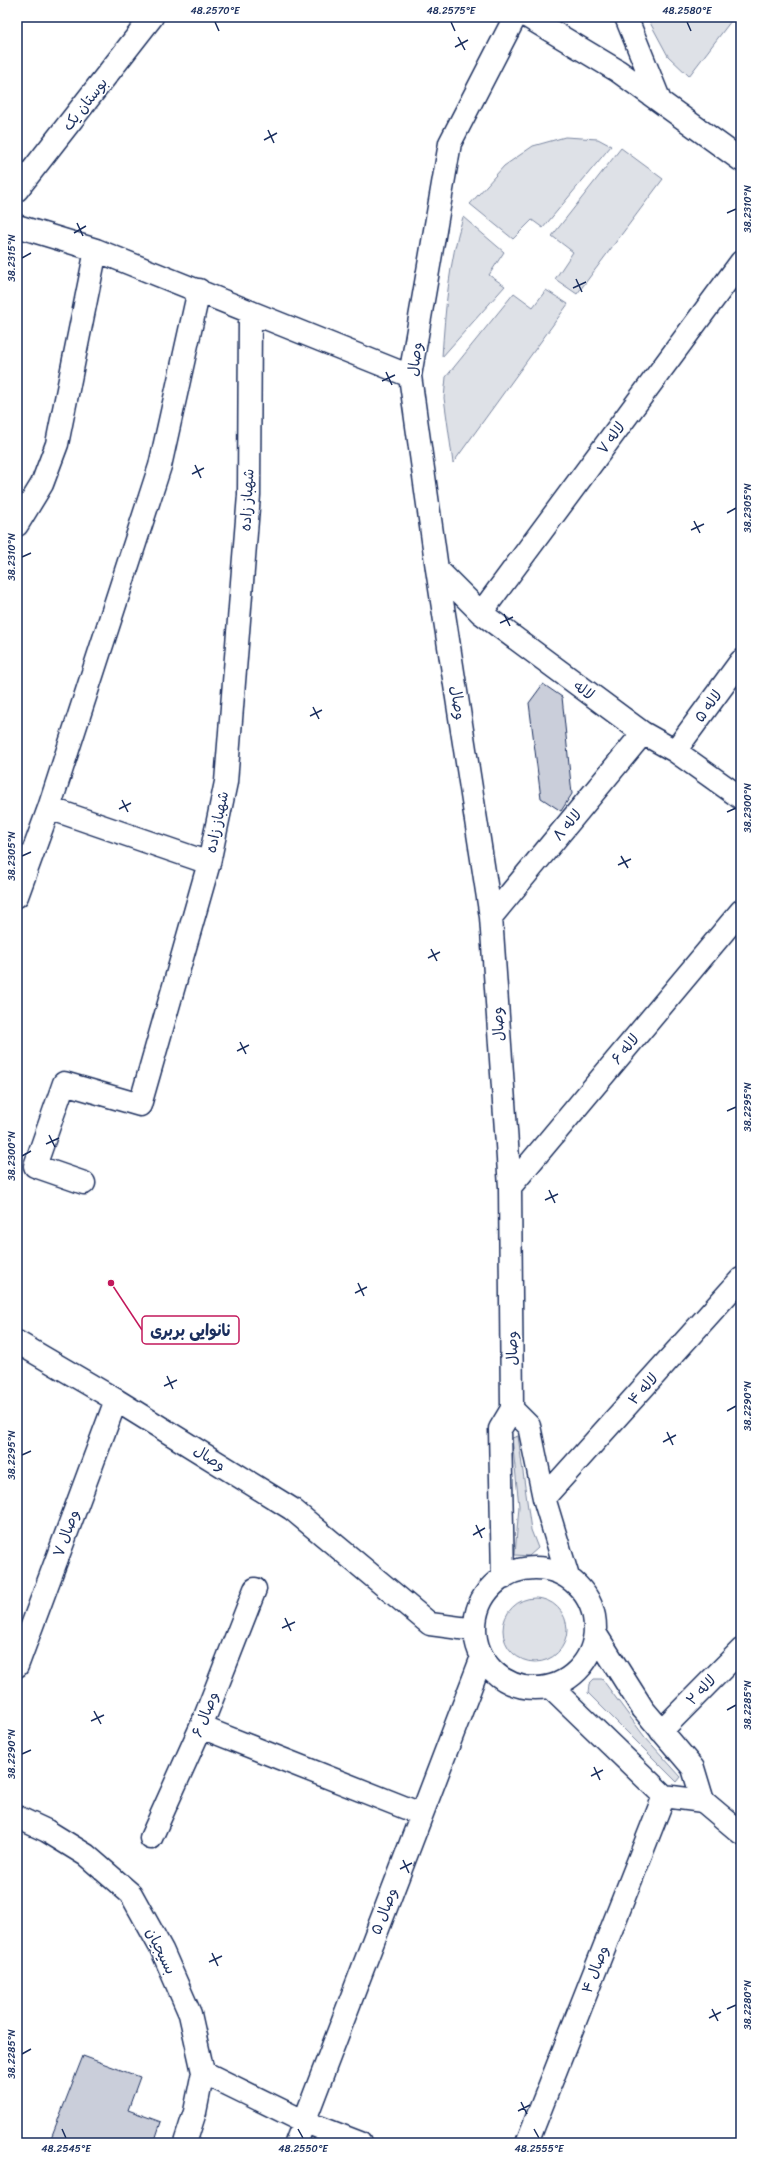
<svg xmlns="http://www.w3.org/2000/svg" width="758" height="2160" font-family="Sriracha,'Playpen Sans Arabic',sans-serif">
<rect width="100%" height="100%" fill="#fff"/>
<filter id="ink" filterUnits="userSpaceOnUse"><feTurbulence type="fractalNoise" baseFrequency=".025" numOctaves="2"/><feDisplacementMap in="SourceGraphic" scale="8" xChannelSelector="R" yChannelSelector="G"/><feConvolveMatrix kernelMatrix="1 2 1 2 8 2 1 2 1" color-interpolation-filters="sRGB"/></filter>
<g filter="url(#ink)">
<path fill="#dee1e7" stroke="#7c88a2" d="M647,17h87l-45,59 -21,-20z
M565,137l33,2 13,7 -68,82 -11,-8 -19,19 -43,-35 34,-38 29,-20z
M621,148l42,31 -86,115 -22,-15 18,-27 -21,-16z
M463,217l41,35 -15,23 16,11 -63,71c3,-47 7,-95 21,-140z
M546,290l22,14 -115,159 -9,-65 2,-21 68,-84 19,14z
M518,1436l13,94 7,18 -9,8 -14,-1 4,-49 -7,-68z
M503 1630a32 32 0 1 1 64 0a32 32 0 1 1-64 0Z
M594,1679h8l42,57 37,41 -4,5 -89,-89 1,-9z"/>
<path fill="#caceda" stroke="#1b2f5e" d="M543,684l19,13 10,97 -11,17 -20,-13 -12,-95z
M83,2056l57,21 -12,33 33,12 -7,21h-105z"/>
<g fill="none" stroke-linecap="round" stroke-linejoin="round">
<defs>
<path id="minor" d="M528,17l90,54 123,89
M626,17l34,84
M17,190l135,-173
M17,226l79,24 314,126
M17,525l25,-41 15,-40 39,-194
M437,569l44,44 162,120 32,18 66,47
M481,613l260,-351
M675,751l66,-90
M49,808l160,55
M17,896l32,-88 111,-342 39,-176
M491,917l152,-184
M84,1183l-49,-17 29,-83 76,22 69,-242 17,-81 23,-287 1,-183
M510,1187l231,-276
M17,1342l99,58 176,109 138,115 45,6
M512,1409l-2,-222 -19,-270 -54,-348 -27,-193 40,-233 65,-126
M512,1409l17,17 15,72 24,79
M544,1498l197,-219
M475 1628a60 60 0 1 1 120 0a60 60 0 1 1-120 0Z
M503,1578l-3,-149 12,-20
M17,1666l99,-266
M551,1687l113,109 39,5 -10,-33 -50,-59 -48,-76
M201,1727l220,87
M661,1731l80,-81
M17,1817l30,14 39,24 45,39 31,56 28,64 13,58 -8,40 -10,31
M151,1838l50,-111 54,-138
M203,2072l100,49 57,22
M296,2143l186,-486
M527,2143l137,-347"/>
<path id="major" d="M703,1801l38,32"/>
</defs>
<use href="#minor" stroke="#1b2f5e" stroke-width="25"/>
<use href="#major" stroke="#1b2f5e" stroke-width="25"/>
<use href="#minor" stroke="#fff" stroke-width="22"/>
<use href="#major" stroke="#fff" stroke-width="22"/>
</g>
</g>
<path fill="none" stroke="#1b2f5e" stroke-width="1.5" d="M215,22l4,9M451,22l4,9M687,22l4,9M458,37l7,13M455,47l13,-7M268,130l6,13M264,140l13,-7M727,213l9,-4M77,223l6,13M74,233l12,-7M22,258l9,-5M576,279l6,13M573,288l13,-6M386,372l6,13M382,381l13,-6M195,465l6,13M192,474l12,-6M727,513l9,-5M694,521l6,12M691,530l13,-6M22,557l9,-4M504,614l6,12M500,623l13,-6M313,707l6,12M310,716l12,-6M122,800l6,12M119,809l12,-6M727,812l9,-4M22,856l9,-4M621,856l7,12M618,865l13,-6M431,949l6,12M428,958l12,-6M240,1042l6,12M237,1051l12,-6M727,1111l9,-4M49,1135l6,12M46,1144l13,-6M22,1156l9,-5M549,1190l6,13M545,1200l13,-6M358,1283l6,13M355,1293l12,-6M167,1376l6,13M164,1386l13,-6M727,1411l9,-5M667,1432l6,13M663,1442l13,-7M22,1455l9,-4M476,1525l6,13M473,1535l12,-7M285,1618l6,13M282,1628l13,-6M727,1710l9,-5M94,1711l7,13M91,1721l13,-6M22,1754l9,-4M594,1767l6,13M591,1776l12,-6M403,1860l6,13M400,1869l12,-6M212,1953l6,13M209,1962l13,-6M712,2009l6,12M727,2009l9,-4M709,2018l12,-6M22,2054l9,-5M521,2102l6,12M518,2111l12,-6M62,2129l4,9M298,2129l5,9M534,2129l5,9"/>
<g text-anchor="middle" stroke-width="3" stroke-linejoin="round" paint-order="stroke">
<g font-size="15" fill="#1b2f5e" stroke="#fff">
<text transform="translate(85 104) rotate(-52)" y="5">بوستان یک</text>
<text transform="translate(415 359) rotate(-83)" y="5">وصال</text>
<text transform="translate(611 438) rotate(-53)" y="5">لاله ۷</text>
<text transform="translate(247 500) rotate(-87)" y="5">شهباز زاده</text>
<text transform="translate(584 690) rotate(37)" y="5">لاله</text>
<text transform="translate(458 703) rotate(81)" y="5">وصال</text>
<text transform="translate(708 706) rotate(-54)" y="5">لاله ۵</text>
<text transform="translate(217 822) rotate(-78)" y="5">شهباز زاده</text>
<text transform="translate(567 825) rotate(-50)" y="5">لاله ۸</text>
<text transform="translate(498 1024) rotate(-94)" y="5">وصال</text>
<text transform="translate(625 1049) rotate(-50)" y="5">لاله ۶</text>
<text transform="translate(512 1348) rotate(-91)" y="5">وصال</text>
<text transform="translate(643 1389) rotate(-48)" y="5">لاله ۴</text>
<text transform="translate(210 1458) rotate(32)" y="5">وصال</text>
<text transform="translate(66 1533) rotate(-70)" y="5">وصال ۷</text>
<text transform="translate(701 1690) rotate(-46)" y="5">لاله ۲</text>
<text transform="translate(205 1714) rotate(-68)" y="5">وصال ۶</text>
<text transform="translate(384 1911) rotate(-69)" y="5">وصال ۵</text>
<text transform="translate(161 1951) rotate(64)" y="5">بسیجیان</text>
<text transform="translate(595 1969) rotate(-69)" y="5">وصال ۴</text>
</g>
</g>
<path fill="none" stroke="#c2185b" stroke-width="1.5" d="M111 1283L142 1330"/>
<circle fill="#c2185b" stroke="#fff" stroke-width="1.5" cx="111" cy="1283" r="4"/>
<rect fill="#fff" stroke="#c2185b" stroke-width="1.5" x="142" y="1316" width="97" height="28" rx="4"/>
<g font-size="16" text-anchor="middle" font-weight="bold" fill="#1b2f5e">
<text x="191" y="1336">نانوایی بربری</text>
</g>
<rect width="758" height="2160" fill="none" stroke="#fff" stroke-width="44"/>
<rect x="22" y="22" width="714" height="2116" fill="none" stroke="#1b2f5e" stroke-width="1.5"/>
<g font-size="10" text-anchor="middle" fill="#1b2f5e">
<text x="215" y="14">48.2570°E</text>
<text x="451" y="14">48.2575°E</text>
<text x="687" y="14">48.2580°E</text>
<text transform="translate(747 209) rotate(-90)" y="4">38.2310°N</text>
<text transform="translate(11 258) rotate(-90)" y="4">38.2315°N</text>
<text transform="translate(747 508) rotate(-90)" y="4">38.2305°N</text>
<text transform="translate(11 557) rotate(-90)" y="4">38.2310°N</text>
<text transform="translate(747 808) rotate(-90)" y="4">38.2300°N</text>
<text transform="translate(11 856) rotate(-90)" y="4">38.2305°N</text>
<text transform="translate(747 1107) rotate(-90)" y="4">38.2295°N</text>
<text transform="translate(11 1156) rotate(-90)" y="4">38.2300°N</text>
<text transform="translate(747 1406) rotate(-90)" y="4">38.2290°N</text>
<text transform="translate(11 1455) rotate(-90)" y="4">38.2295°N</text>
<text transform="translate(747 1705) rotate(-90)" y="4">38.2285°N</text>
<text transform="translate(11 1754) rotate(-90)" y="4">38.2290°N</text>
<text transform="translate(747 2005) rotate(-90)" y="4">38.2280°N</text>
<text transform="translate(11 2054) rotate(-90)" y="4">38.2285°N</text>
<text x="66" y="2152">48.2545°E</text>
<text x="303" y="2152">48.2550°E</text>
<text x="539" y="2152">48.2555°E</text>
</g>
</svg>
